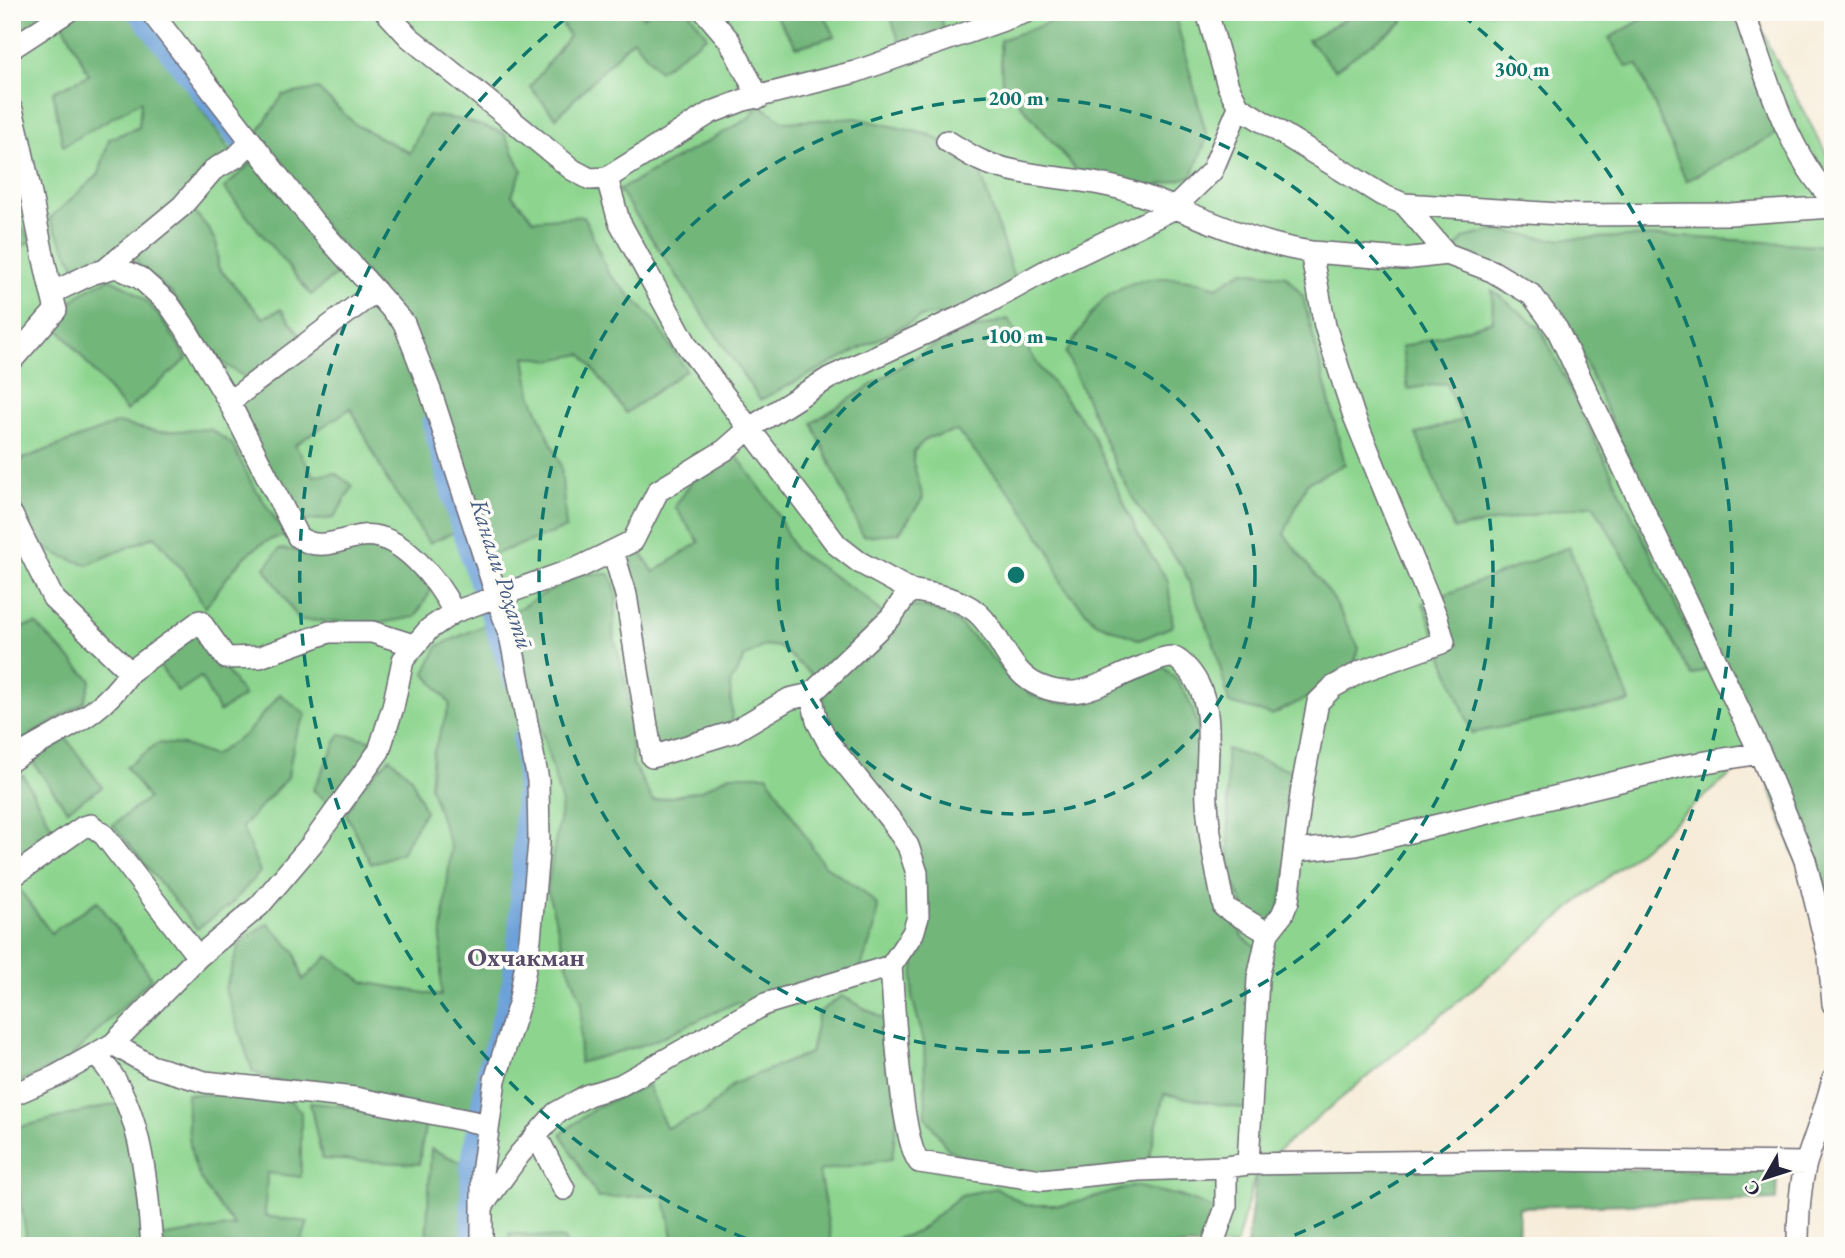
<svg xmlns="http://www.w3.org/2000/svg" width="1845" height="1258" font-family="'EB Garamond',serif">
<rect width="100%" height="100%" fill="#fdfcf7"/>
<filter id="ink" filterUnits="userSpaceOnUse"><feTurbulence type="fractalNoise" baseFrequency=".0143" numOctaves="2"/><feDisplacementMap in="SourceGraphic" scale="14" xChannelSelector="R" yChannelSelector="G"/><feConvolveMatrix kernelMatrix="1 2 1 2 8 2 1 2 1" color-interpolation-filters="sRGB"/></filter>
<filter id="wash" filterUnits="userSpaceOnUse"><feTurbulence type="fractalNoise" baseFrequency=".00686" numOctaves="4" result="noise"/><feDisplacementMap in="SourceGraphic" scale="28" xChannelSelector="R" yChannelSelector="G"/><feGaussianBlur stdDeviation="1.57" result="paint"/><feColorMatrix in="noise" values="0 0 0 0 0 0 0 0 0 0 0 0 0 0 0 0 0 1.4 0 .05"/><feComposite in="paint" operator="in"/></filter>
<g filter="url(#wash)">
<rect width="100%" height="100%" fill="#f6ebd7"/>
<path fill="#8dd58f" stroke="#587c65" stroke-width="2" d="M12,12h1744l13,35 64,119v524l-576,478 -21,78h-1224z"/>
<path fill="#72b67a" stroke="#4a6c5a" stroke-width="2" d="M12,12h122l99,143 -46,48 22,26 8,16 1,22 45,51 18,-9 28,38 63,-50 25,32 18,39 45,162 -31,13 -42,-63 -36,-72 -56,37 19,31 21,-3 18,13 -19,32 -28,3 -28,-28 -43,-90 22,-18 -39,-25 -46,-66 -34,-30 -6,-15 -53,24 -30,-54 50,-45 10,-35 30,-12 2,-26 -78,45 -10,-54 36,-17 -27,-54 -50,36z
M555,12h84l4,5 7,-5h39l18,24 -48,35 -26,-32 -77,79 -26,-31 39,-51z
M773,12h50l12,24 -38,11z
M889,12h50l6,20 -43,18z
M1080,12h94l33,125 -15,39 -54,15 -56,-14 -80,-95 -2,-42z
M1349,12h49l5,10 -68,48 -27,-30 43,-24z
M1656,12h80l46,119 -96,50 -48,-116 -12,2 -17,-29z
M318,89l38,36 54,28 17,-38 36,5 41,13 18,37 -10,25 22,25 50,-4 24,57 45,46 33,51 -60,43 -44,-59 -31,6 -26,-4 6,38 30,72 5,62 -85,31 -78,-241 -152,-176 32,-47z
M759,104l25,18 72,-4 74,17 46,24 41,128 -46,25 -48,4 -163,84 -141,-210 129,-71z
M252,162l93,105 -34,28 -87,-107z
M12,213l19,27 -19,14z
M1496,230l53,9 117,-3 166,10 1,755 -9,-66 -67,-183 -181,-411 -29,-32 -95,-54 12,-17z
M1243,271l43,5 17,20 42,168 -38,19 -23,51 49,64 26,50 -8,28 -79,39 -43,-12 -15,-60 -30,-73 -47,-65 -21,-39 -50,-113c10,-15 28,-47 42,-57 33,-24 72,-21 109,-9z
M109,279c39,13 59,47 78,80l-61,52 -72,-88c15,-22 30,-34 55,-44z
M1492,290l49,39 166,340 -15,7 -99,-172 -139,25 -38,-95 46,-14 -16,-37 -38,6 -6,-42 91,-26z
M1008,319l33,50 49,61 51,110 27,41 5,45 -33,14 -45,-18 -32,-36 -12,-32 -35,-55 -59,-68 -30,7 -13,13 -1,11 10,36 -24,35 -36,3 -51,-113 135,-86z
M118,423l40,9 52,-3 22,15 18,36 36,56c-37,3 -61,45 -81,72l-16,-30 -34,-42 -68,29c-13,-5 -30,-9 -41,-17 -18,-11 -34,-66 -34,-85z
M736,455l36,49 23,46 74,50 16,17c7,-3 17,-10 24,-10 70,-5 90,97 153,96 35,-1 69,-23 100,-37 24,19 32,44 39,72l27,172 15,27 24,18 -16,155 -87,-16 -18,79 -121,6 -46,-13 -32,-18 -21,-31 -2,-75 -12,-45 6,-80 -5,-53 -100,-143 8,-39 -42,-35 -14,-2 -20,12 -15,27 3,48 -81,25 -39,-206 20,-10 21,31 45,-30 -24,-35 17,-26z
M355,543l34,6 43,40 -17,28 -36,6 -80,-3 -34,-52 14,-19 33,3z
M1569,547l61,155 -158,31 -49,-130z
M579,574h31l7,20 -4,38 15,62 5,70 20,37 49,-11 28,-15h37l56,89 42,29 13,13 -4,24 -17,49 -104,32 -16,-9 -88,41 -70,20 3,-61 -15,-38 -20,-76 15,-84 -53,-190z
M491,622l25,71 9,83 -8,158 -6,48 -24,84 -9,51 -178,-27 -47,-18 -28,-83 15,-47 28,-19 27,29 8,28 25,-24 36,26 77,14v-55l10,-92 -21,-63 3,-33 17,-49 -25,-31 13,-27z
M36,624l55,56 -7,22 -71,45 -1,-118z
M200,632l44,64 -25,16 -18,-35 -23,15 -24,-34z
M280,694l26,21 -11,21 -7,41 -46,50 18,45 -29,32 -34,25 -84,-104 35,-27 -22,-31 32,-24 26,2 29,11 34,-23z
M340,734l31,6 1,21 -35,49 -24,-20z
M66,738l36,49 -35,23 -37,-52z
M1226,749l68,22 2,56 -18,90 -25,9 -23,-50z
M390,758l21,19 14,34 -24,42 -30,11 -25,-50 13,-25z
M23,775l35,63 -46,33v-90z
M20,890l31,43 46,-32 55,77 -87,85 -53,22v-189z
M842,996l44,24 11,95 -5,44 -73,12 13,75h-157l-11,-51 -66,3 -37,-64 37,-28 50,-21 18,43 40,-16 27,-28 77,-31 9,-41z
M187,1094l99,2 15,16v65l-34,-4 -2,43 43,6 -8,24h-141l-1,-9 77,-11c-45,-53 -46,-64 -48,-132z
M119,1103l11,25 19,118h-121l-16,-95v-22z
M310,1103l117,11 -8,50 -97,-5z
M431,1149l38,17 1,80h-44z
M1257,1168l520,2 -1,30 -257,7 -1,39h-271z
M1134,1186l46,10 37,14 -12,36h-330l42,-14 44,-37 36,-7 28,17h41z
M510,1233l54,6 3,7h-60z"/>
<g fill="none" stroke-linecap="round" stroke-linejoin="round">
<path stroke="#6da1d9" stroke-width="18" d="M136,12l102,129
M431,423l29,107 52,150
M470,1246l-1,-80 18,-100 24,-84 6,-48 8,-158 -4,-37"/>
</g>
</g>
<g filter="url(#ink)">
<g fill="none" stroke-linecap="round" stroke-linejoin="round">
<defs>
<path id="minor" d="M151,12l162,209 91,102 26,67 81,250 27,140 1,62 -9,97 -11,65 -24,76 -13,93v73
M386,12l23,25 164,133 17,9 17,-1 103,-65 34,-13 111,-28 171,-60
M705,12l24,28 30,58
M1207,12l21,74 11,21 143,88 22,9 43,50 45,17 40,24 25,34 203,424 45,107 24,97 4,47
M1744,12c20,60 44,143 89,188
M12,48l55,-36
M12,110c18,66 26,134 44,200l-44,50
M607,178l12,43 69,126 149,198 22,17 51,28 -19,27 -80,77 -22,5 -56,33 -81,25 -26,-162 -13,-44
M1404,204l171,11 155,-1 103,-7
M1311,252l92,7 44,-5
M106,269l76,-63 31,-36 23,-13 15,-15
M52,293l39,-19 25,-7 24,11 28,25 16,23 45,76 69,135c22,15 39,3 63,-1 39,-6 77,45 93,76
M229,402l147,-111
M12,515l41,83 77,74 70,-51 26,37 34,-1 69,-25h43l41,13
M910,590c21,4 42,6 61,18 29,19 34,64 69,78 39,16 61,-3 96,-17 10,-3 24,-12 35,-12 5,0 10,5 13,8 37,36 20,92 23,137 2,36 10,71 17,105l44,26
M12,760c47,-31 85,-39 118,-88
M1294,851l62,-6 326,-79 78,-13
M12,877l71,-50 8,-2 13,10 94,122
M891,966c3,37 9,173 28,196l123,18 96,-10 88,-3 22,-3 10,-186 10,-45 14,-18 6,-14 14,-114 16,-85 15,-15 29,-16 82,-29 -7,-24 -83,-202 -29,-90 -14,-74c-63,-9 -116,-39 -176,-59 -49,-17 -104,-13 -151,-31 -13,-5 -25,-14 -37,-21
M113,1044l38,22 54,16 150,16 125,25 8,5
M96,1055c46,46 51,129 56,191
M12,1095l44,-19 57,-32 85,-87 61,-51 52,-61 68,-94 14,-44 10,-47 26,-31 25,-17 126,-45 53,-26 25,-50 67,-41 25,-22 79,-50 142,-66 80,-44 122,-59 39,-38 27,-64
M536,1135l28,54
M1248,1164l291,-4 267,3
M483,1205l36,-50 37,-42 32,-18 33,-10 144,-81 126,-38 22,-33 5,-16 -1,-44 -9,-27 -15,-23 -65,-81 -11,-21 -6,-27
M1212,1246l14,-39v-40
M1798,1246c0,-28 1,-56 8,-83 9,-28 20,-55 27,-84"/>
</defs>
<use href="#minor" stroke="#6c6872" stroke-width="24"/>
<use href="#minor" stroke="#fff" stroke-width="21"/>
</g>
</g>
<g fill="none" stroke="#0f766e" stroke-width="3.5" stroke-dasharray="12 9">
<circle cx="1016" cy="575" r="239"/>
<circle cx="1016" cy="575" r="477"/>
<path d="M765 1246A716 716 0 0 1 570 15M1462 15A716 716 0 0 1 1267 1246"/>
</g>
<g text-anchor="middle" stroke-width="7" stroke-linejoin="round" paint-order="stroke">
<g font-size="24" font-style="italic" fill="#445b82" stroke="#fdfcf7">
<text transform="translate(502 574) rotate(72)" y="8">Канали Роҳатӣ</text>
</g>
<g font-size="26" font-weight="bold" fill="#594c6b" stroke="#fdfcf7">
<text x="526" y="966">Охчакман</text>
</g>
</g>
<circle cx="1016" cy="575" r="10" fill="#0f766e" stroke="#fdfcf7" stroke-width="3.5"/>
<g font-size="21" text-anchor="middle" font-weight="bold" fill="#0f766e" stroke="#fdfcf7" stroke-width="7" stroke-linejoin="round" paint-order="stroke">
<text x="1522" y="76">300 m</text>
<text x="1016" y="105">200 m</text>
<text x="1016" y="343">100 m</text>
</g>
<rect width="1845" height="1258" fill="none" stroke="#fdfcf7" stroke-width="42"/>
<g transform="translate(1765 1178) rotate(231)" stroke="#fdfcf7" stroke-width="5" paint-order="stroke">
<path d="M0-5L12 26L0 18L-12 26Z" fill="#22223b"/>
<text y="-10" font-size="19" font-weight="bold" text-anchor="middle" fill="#22223b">С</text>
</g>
</svg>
